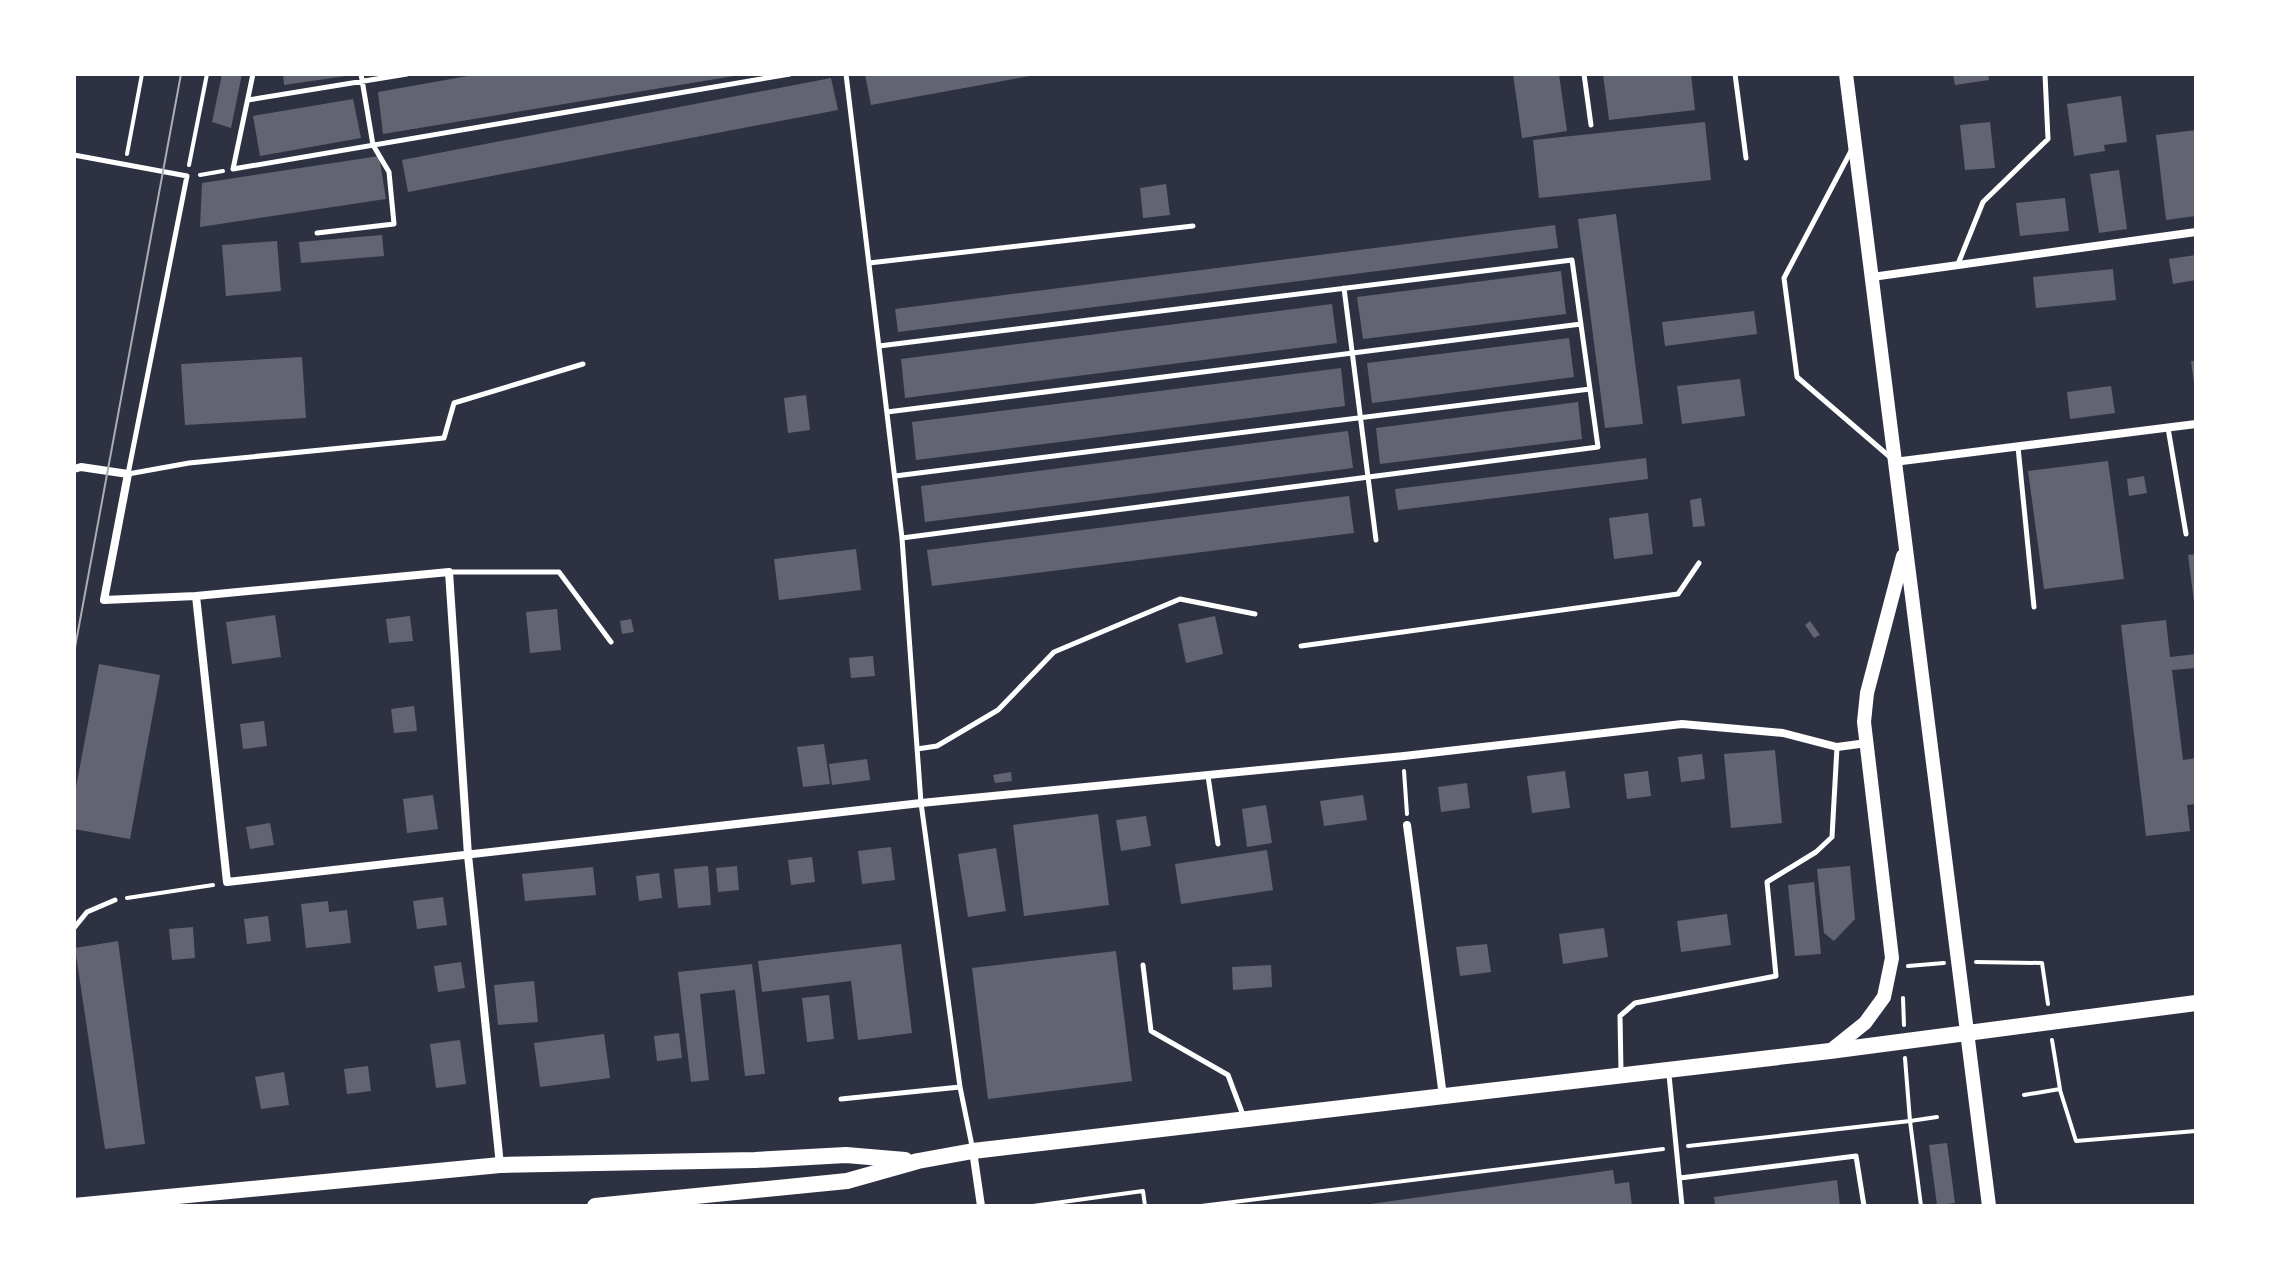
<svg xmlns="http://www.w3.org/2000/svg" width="2270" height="1280" font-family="'Fira Sans',sans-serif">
<rect width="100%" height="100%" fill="#2d3142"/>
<path fill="#626471" d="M222,74h20l-11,54 -19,-6z
M283,74h63v2l-62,9z
M479,74h254l1,2 -351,58 -5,-42z
M871,74h159v2l-159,29 -6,-30z
M1513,74h46l8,57 -45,7z
M1603,74h88l4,36 -86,10z
M1953,74h35l1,6 -34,5z
M831,78l7,32 -430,82 -6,-32z
M2121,96l6,46 -23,3 1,6 -31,5 -7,-52z
M353,99l8,39 -101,18 -7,-40z
M1705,122l6,58 -172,18 -6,-58z
M1990,122l5,46 -30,2 -5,-45z
M2196,130v86l-30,4 -10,-85z
M379,156l7,43 -186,28 2,-44z
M2119,170l8,59 -28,4 -9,-59z
M1166,184l4,31 -27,3 -3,-30z
M2065,198l4,33 -49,5 -4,-33z
M1616,214l27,210 -38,4 -27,-209z
M1555,225l3,23 -660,84 -3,-23z
M382,235l2,21 -83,7 -2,-21z
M277,241l4,50 -55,5 -4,-51z
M2196,255v25l-23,4 -4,-25z
M2113,269l3,31 -80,8 -3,-31z
M1561,271l5,43 -203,25 -6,-42z
M1332,304l5,39 -432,55 -4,-39z
M1754,311l3,23 -92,12 -3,-24z
M1569,338l5,39 -202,26 -5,-40z
M302,357l4,61 -121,7 -4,-61z
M2191,361h5v23h-2z
M1341,368l4,38 -429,54 -4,-38z
M1740,379l5,37 -63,8 -5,-38z
M2111,386l4,27 -45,6 -3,-27z
M806,395l4,35 -22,3 -4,-35z
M1578,402l4,37 -202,25 -4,-36z
M1348,431l5,37 -428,54 -4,-36z
M1646,458l2,21 -250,31 -3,-21z
M2108,461l16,118 -80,10 -16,-118z
M2144,476l3,17 -18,3 -2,-17z
M1349,496l5,37 -422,53 -5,-36z
M1701,498l4,28 -12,1 -3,-27z
M1648,513l5,41 -39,5 -5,-41z
M856,549l5,41 -82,10 -5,-41z
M2196,554v48h-2l-6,-47z
M557,609l4,41 -31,3 -4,-41z
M275,615l6,42 -49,7 -6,-42z
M410,616l3,25 -24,2 -3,-24z
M1215,616l8,38 -37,9 -8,-39z
M631,619l3,13 -12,2 -2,-13z
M2166,620l4,37 26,-3v14l-24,2 11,90 13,-2v46l-9,1 3,26 -44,5 -25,-211z
M1810,621l10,14 -6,3 -9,-13z
M873,656l2,20 -24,2 -2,-20z
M99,664l61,11 -30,164 -56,-10v-31z
M414,706l3,25 -23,2 -3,-24z
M264,721l3,25 -24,3 -3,-25z
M824,744l6,40 -27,3 -6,-40z
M1775,750l7,73 -51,5 -7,-74z
M1702,754l3,25 -24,3 -3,-25z
M867,759l3,21 -38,5 -3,-21z
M1565,771l5,37 -38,5 -5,-37z
M1648,771l3,25 -24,3 -3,-25z
M1011,772l1,9 -17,2 -2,-8z
M1467,783l3,25 -29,4 -3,-25z
M433,795l5,34 -31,4 -4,-34z
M1363,795l4,25 -43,6 -4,-25z
M1266,805l6,38 -25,4 -5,-38z
M1098,814l11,91 -85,11 -11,-91z
M1146,816l5,30 -30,5 -5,-31z
M270,823l4,22 -24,4 -4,-22z
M891,847l4,33 -33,4 -4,-33z
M996,848l10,63 -38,6 -10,-63z
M1267,850l6,40 -92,14 -6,-40z
M812,857l3,25 -24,3 -3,-25z
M708,866l3,39 -33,3 -4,-39z
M737,866l2,24 -21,2 -2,-24z
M1850,866l5,53 -21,22 -10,-8 -7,-64z
M593,867l3,28 -71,6 -3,-27z
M659,873l3,25 -23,3 -3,-25z
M1814,882l7,72 -26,2 -7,-71z
M443,897l4,28 -30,4 -4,-28z
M328,901l1,11 18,-2 4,33 -45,5 -5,-44z
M1727,914l4,31 -50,7 -4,-31z
M268,916l3,25 -24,3 -3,-25z
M193,927l2,31 -23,2 -3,-31z
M1604,928l4,29 -45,7 -4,-30z
M118,941l27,203 -40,5 -30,-201z
M901,944l11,89 -54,7 -7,-59 -89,11 -4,-31z
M1487,944l4,28 -31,4 -4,-29z
M1116,951l16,130 -144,18 -16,-131z
M461,962l4,26 -27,4 -4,-26z
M752,964l13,110 -20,2 -10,-86 -35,4 9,86 -18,2 -13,-110z
M1271,965l1,22 -39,3 -1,-23z
M534,981l4,41 -40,3 -4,-40z
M829,995l5,44 -27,3 -5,-44z
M679,1033l3,25 -25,3 -3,-25z
M604,1034l6,44 -70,9 -6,-44z
M460,1040l6,44 -30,4 -6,-44z
M368,1066l3,25 -24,3 -3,-25z
M284,1072l5,33 -28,4 -6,-32z
M1947,1143l8,60 -18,2 -8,-60z
M1613,1170l2,14 14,-2 3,24h-276z
M1837,1180l3,26h-125l-1,-9z"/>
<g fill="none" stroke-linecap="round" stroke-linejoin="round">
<path stroke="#fff" stroke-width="4" d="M127,154l15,-80
M189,165l18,-91
M200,175l23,-4
M1404,771l3,43
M127,898l86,-13
M1976,962l66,1 6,41
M1908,966l36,-3
M1903,998l1,27
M1905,1058l5,63 27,-4
M2060,1090l16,51 120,-10
M2024,1095l36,-6 -8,-49
M1688,1146l222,-25 11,85
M1033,1206l110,-15 2,15
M1201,1206l462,-57"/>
<path stroke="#fff" stroke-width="5" d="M253,74l-20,95 557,-95
M846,74l56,464 19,265 39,284 12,59
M1584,74l7,51
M1735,74l11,84
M248,100l159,-26
M1851,151l-67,127 13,99 93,80
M74,155l113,21 -59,298 61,-11 255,-25 10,-35 129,-39
M317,233l77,-9 -5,-52 -16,-27 -12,-71
M869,263l324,-37
M1958,264l25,-62 65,-63 -3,-65
M1344,288l32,252
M879,346l693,-86 26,187 -696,91
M887,412l694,-88
M2168,428l18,106
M2018,447l16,160
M895,476l695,-87
M449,572h110l52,70
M1301,646l377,-52 21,-31
M917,749l20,-3 61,-36 56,-58 126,-53 75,15
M1208,776l10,68
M74,928l13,-16 28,-12
M1143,965l8,66 77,44 15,40
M1621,1071l-1,-55 15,-13 141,-27 -9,-94 49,-30 16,-15 5,-90
M1669,1075l13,131
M841,1099l119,-12
M1680,1178l176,-22 8,50"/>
<path stroke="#fff" stroke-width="8" d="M1872,277l324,-45
M1894,462l302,-38
M74,469l7,-2 47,7 -24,126 92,-4 253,-24 19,283 32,310
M196,596l31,286 694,-79 483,-47 278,-32 101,9 54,14 30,-4
M1407,825l36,271
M973,1151l8,55"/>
<path stroke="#fff" stroke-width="14" d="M1846,74l143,1132
M1830,1051l35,-28 19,-26 8,-39 -28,-236 3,-29 36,-137"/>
<path stroke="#fff" stroke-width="16" d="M74,1206l426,-41 255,-5 91,-5 59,5
M595,1206l252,-25 71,-20 55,-10 857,-100 366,-48"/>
<path stroke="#abadb3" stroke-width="2" d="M74,653l107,-579"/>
</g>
<rect width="2270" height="1280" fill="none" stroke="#ffffff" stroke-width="152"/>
</svg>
